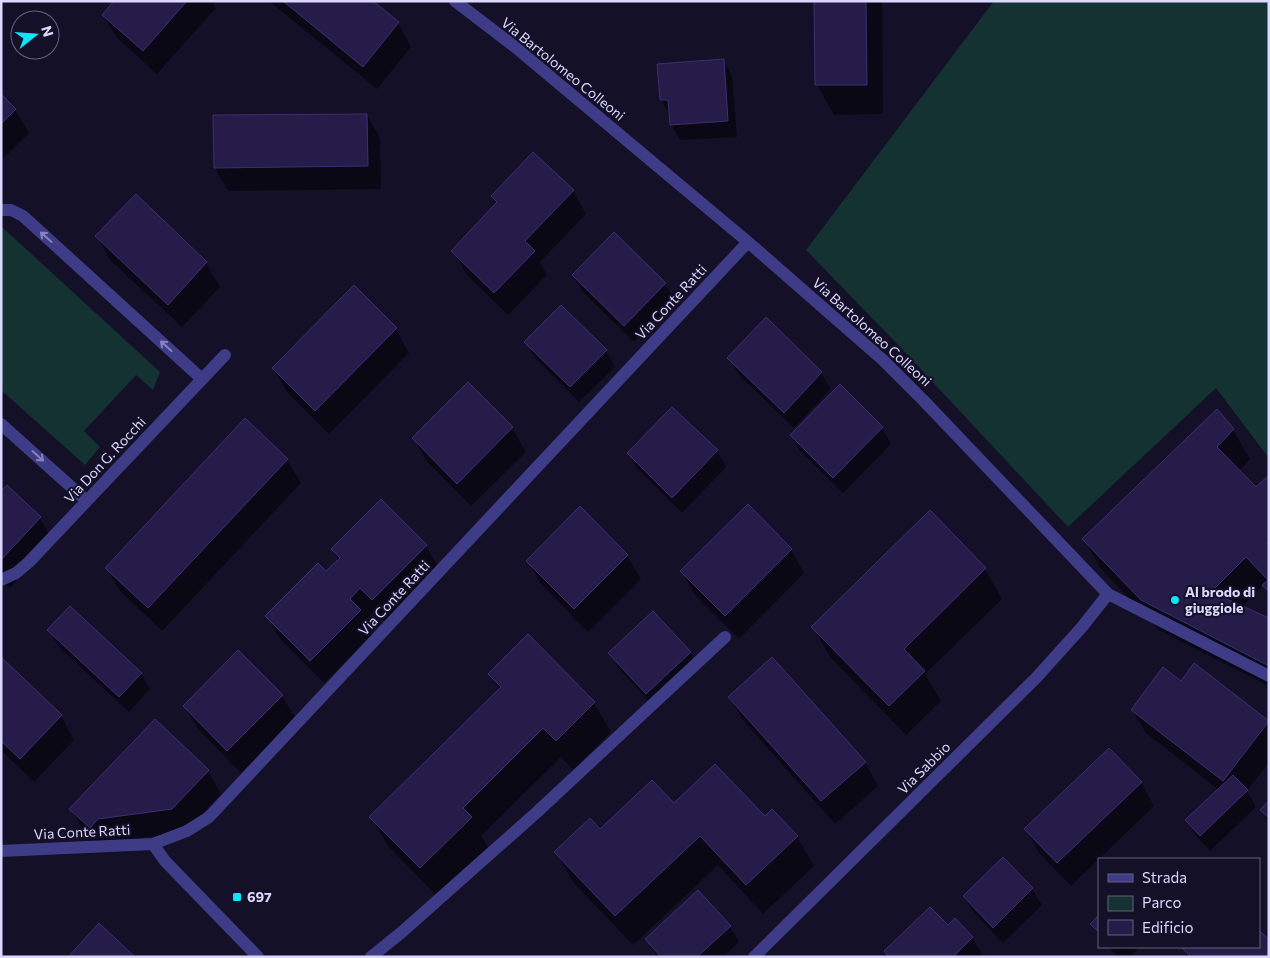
<svg xmlns="http://www.w3.org/2000/svg" width="1270" height="958" font-family="Commissioner,sans-serif">
<rect width="100%" height="100%" fill="#141028"/>
<path fill="#133231" d="M994,1h275l-1,456 -52,-69 -148,139 -166,-178 -96,-99z
M1,226l159,146 -7,18 -17,-15 -52,56 16,16 -15,18 -84,-75z"/>
<path fill="#0007" d="M115,1h97l4,7 -59,66 -40,-36 -14,-23z
M269,1h102l27,22 13,24 -34,42z
M816,1h66l1,113 -49,1 -17,-30z
M723,60l9,16 5,61 -57,3 -9,-16v-7l-10,-17 -2,-35z
M1,96l14,14 14,23 -28,28z
M367,115l13,23 1,51 -153,2 -13,-23z
M573,191l13,23 -46,48 7,13 -39,40 -42,-41 -13,-23 44,-47 -5,-8z
M136,196l70,67 14,24 -38,40 -72,-67 -13,-23z
M614,234l51,50 10,16 -41,42 -51,-50 -10,-16z
M354,287l42,42 13,24 -80,81 -42,-42 -14,-24z
M526,342l80,9 9,16 -36,35 -44,-44z
M729,358l92,15 10,16 -37,39 -56,-54z
M468,384l44,44 14,24 -55,54 -44,-44 -13,-24z
M840,386l42,42 9,16 -48,49 -43,-42 -9,-16z
M245,420l42,40 14,23 -139,148 -42,-40 -14,-23z
M1233,430l17,29 -11,12 17,17 13,-11v117l-5,-9 -22,22 27,12v67l-110,-56 -58,-61 -17,-30z
M717,451l9,16 -44,46 -44,-44 -10,-16z
M1,493l39,25 13,23 -43,47 -9,-8z
M930,512l55,57 17,30 -77,75 16,27 -35,34 -76,-78 -17,-30z
M426,546l13,23 -53,54 -12,-12 -9,9 8,14 -49,49 -44,-44 -13,-23 59,-43 13,-12 -7,-12z
M791,550l13,23 -65,66 -44,-44 -13,-23z
M627,556l14,23 -53,53 -47,-48 -13,-23z
M49,631l92,42 9,16 -21,23 -71,-66z
M690,652l9,16 -43,41 -37,-40 -9,-16z
M1,659l60,57 13,24 -40,42 -33,-32z
M1194,665l75,58v39l-22,29 9,16 -46,44 -14,-15 -10,-16 33,-30 -73,-57 -14,-23 49,-27z
M490,674l104,29 17,29 -38,38 -12,-13 -80,79 7,11 -50,50 -50,-51 -17,-29 128,-127z
M282,696l14,23 -55,54 -43,-44 -14,-23z
M729,697l136,65 13,24 -43,38 -92,-104z
M208,771l13,23 -36,38 -73,10 -8,8 -20,-18 -13,-23z
M1141,783l13,23 -83,80 -32,-33 -13,-24z
M1269,802v21l-8,-13z
M674,805l91,13 32,19 17,29 -51,48 -45,-49 -85,80 -60,-63 -17,-30 44,-21z
M1003,858l29,31 10,16 -39,38 -30,-31 -9,-16z
M955,920l17,18 10,16 -4,3h-89l-4,-6 63,-24z
M730,926l9,16 -16,15h-66l-10,-17z
M1259,932l10,10v15h-81l-6,-10h77z
M1108,947h32l-10,10h-12z"/>
<path fill="#251c49" stroke="#3c2f75" d="M114,1h73l-44,50 -41,-36z
M283,1h90l26,21 -36,45z
M814,1h52l1,84h-52z
M724,59l4,62 -58,4 -2,-25h-8l-3,-36z
M1,94l15,15 -15,15z
M367,114l1,52 -154,2 -1,-53z
M533,152l41,38 -49,51 10,10 -41,42 -43,-42 46,-49 -6,-6z
M136,194l71,68 -39,43 -73,-69z
M614,232l52,51 -42,43 -52,-51z
M354,285l43,43 -82,83 -43,-43z
M561,305l46,45 -37,37 -46,-45z
M766,317l56,55 -38,41 -57,-55z
M468,382l45,45 -56,57 -45,-46z
M840,384l43,43 -50,51 -43,-43z
M672,407l46,43 -46,48 -45,-45z
M1217,409l17,20 -17,18 39,40 13,-12v66l-2,2 2,2v47l-7,-7 6,-5 -22,-23 -35,35 58,26v48l-128,-66 -59,-61z
M245,418l43,41 -140,149 -43,-40z
M7,485l34,32 -40,43v-69z
M381,499l46,46 -55,55 -12,-12 -10,11 11,11 -51,51 -45,-45 53,-53 8,8 14,-13 -9,-9z
M748,504l44,45 -67,67 -45,-45z
M580,506l48,49 -54,54 -48,-48z
M930,510l56,58 -82,81 21,22 -36,35 -78,-79z
M70,606l72,67 -23,24 -72,-67z
M653,611l38,41 -45,42 -38,-41z
M528,634l67,68 -39,39 -13,-13 -80,80 9,9 -52,51 -51,-51 132,-130 -13,-13z
M238,650l45,45 -56,56 -44,-45z
M1,657l61,58 -42,44 -19,-18z
M772,657l94,105 -45,39 -93,-104z
M1194,663l75,58 -46,60 -92,-71 32,-43 18,14z
M155,719l54,51 -37,39 -74,10 -8,9 -21,-19z
M1109,748l33,34 -85,81 -33,-34z
M715,764l50,52 7,-7 26,27 -52,49 -46,-49 -85,80 -61,-64 36,-34 10,11 52,-49 22,23z
M1233,775l15,15 -48,46 -15,-16z
M1269,800v18l-9,-8z
M1003,857l30,31 -40,40 -30,-32z
M698,890l33,36 -34,31h-36l-16,-18z
M930,907l18,18 7,-7 18,19 -20,20h-64l-5,-6z
M1099,915v17l-9,-8z
M99,923l36,34h-67z
M1259,930l10,10v17h-78l-10,-10h78z"/>
<g fill="none" stroke-linecap="round" stroke-linejoin="round">
<path stroke="#3e3c87" stroke-width="12" d="M371,957l31,-25 134,-119 189,-176"/>
<path stroke="#3e3c87" stroke-width="12" d="M455,1l60,46 233,195 135,118 40,40 185,194 161,82
M1,210h10l12,6 179,163
M1,424l86,77
M1,580l15,-7 13,-11 196,-207
M153,844l12,17 93,96
M1,851l152,-7 34,-13 22,-14 539,-575
M754,957l282,-279 46,-51 26,-33"/>
</g>
<defs><path id="oneway-shaft" d="M-6 0H5M1.5-3L5.5 0L1.5 3" fill="none" stroke-width="1.6" stroke-linecap="round" stroke-linejoin="round" transform="scale(1.25)"/></defs>
<g stroke="#8582bd">
<use href="#oneway-shaft" transform="translate(46 237) rotate(-138)"/>
<use href="#oneway-shaft" transform="translate(166 346) rotate(-138)"/>
<use href="#oneway-shaft" transform="translate(38 456) rotate(42)"/>
</g>
<g fill="#06e6fd" stroke="#141028" stroke-width="2">
<circle cx="1175" cy="600" r="5"/>
<rect x="232" y="892" width="10" height="10" rx="2.5"/>
</g>
<g text-anchor="middle" stroke-width="4" stroke-linejoin="round" paint-order="stroke">
<g font-size="14" fill="#dcd8ff" stroke="#141028">
<text transform="translate(563 69) rotate(39)" y="5">Via Bartolomeo Colleoni</text>
<text transform="translate(671 302) rotate(-47)" y="5">Via Conte Ratti</text>
<text transform="translate(872 332) rotate(42)" y="5">Via Bartolomeo Colleoni</text>
<text transform="translate(105 460) rotate(-47)" y="5">Via Don G. Rocchi</text>
<text transform="translate(394 598) rotate(-47)" y="5">Via Conte Ratti</text>
<text transform="translate(924 768) rotate(-45)" y="5">Via Sabbio</text>
<text transform="translate(82 832) rotate(-3)" y="5">Via Conte Ratti</text>
</g>
<g font-size="14" font-weight="bold" fill="#dcd8ff" stroke="#141028" text-anchor="start">
<text x="1185" y="597">Al brodo di<tspan x="1185" dy="16">giuggiole</tspan></text>
<text x="247" y="902">697</text>
</g>
</g>
<rect width="1270" height="958" fill="none" stroke="#dcd8ff" stroke-width="5"/>
<rect x="1098" y="858" width="162" height="90" fill="#141028" stroke="#64607e"/>
<rect x="1108" y="874" width="25" height="8" fill="#3e3c87" stroke="#64607e"/>
<text x="1142" y="883" font-size="15" fill="#dcd8ff">Strada</text>
<rect x="1108" y="896" width="25" height="15" fill="#133231" stroke="#64607e"/>
<text x="1142" y="908" font-size="15" fill="#dcd8ff">Parco</text>
<rect x="1108" y="920" width="25" height="15" fill="#251c49" stroke="#64607e"/>
<text x="1142" y="933" font-size="15" fill="#dcd8ff">Edificio</text>
<g transform="translate(35 35) rotate(73)"><circle r="24" fill="#141028" stroke="#64607e"/>
<path d="M0-4L9 19L0 12L-9 19Z" fill="#06e6fd"/>
<text y="-8" font-size="14" font-weight="bold" text-anchor="middle" fill="#dcd8ff">N</text>
</g>
</svg>
